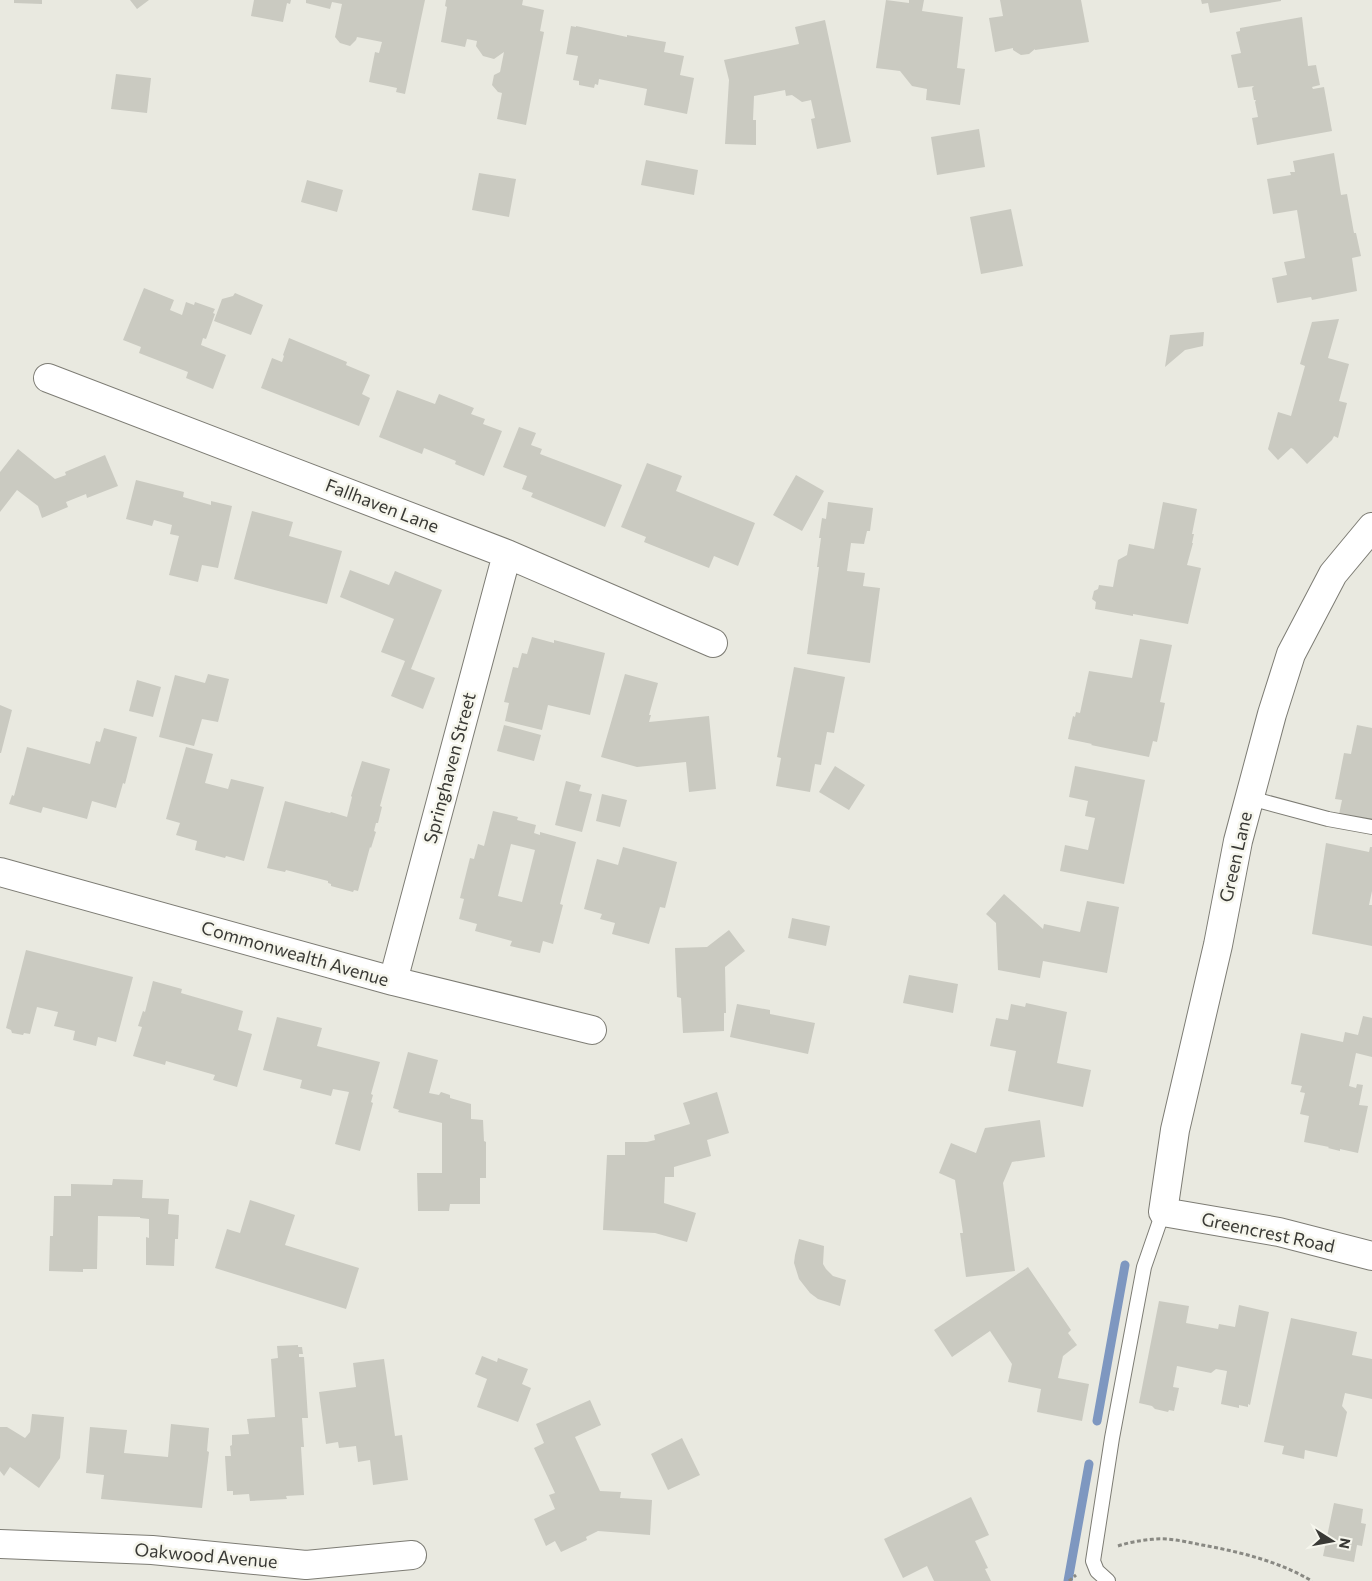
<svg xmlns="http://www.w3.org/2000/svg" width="1372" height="1581" font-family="Commissioner,sans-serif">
<rect width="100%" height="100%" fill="#e9e9e0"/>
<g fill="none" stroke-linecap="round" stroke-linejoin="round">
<path stroke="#7e97c0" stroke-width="9" d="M1097,1421l28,-156
M1068,1581l21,-117"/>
</g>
<path fill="#cacac1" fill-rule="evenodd" d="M14,0h28v4l-28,-1z
M130,0h19l-12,9z
M254,0h37l-1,4 -3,-1 -4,19 -32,-6z
M306,0h119l-20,94 -9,-2 1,-4 -28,-6 6,-30 4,1 3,-11 -25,-5 -1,3 -6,6 -10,-3 -5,-6 7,-33 -10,-2 -2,7 -24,-6z
M446,0h77l-1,5 22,5 -4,21 4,1 -18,93 -29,-6 5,-26 -4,-1 -6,-7 2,-10 6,-3 4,-20 -10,7 -11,-3 -7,-10 1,-5 -10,-2 -2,8 -24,-5 6,-35 -2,-1z
M886,0l23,3v-3h15l-2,11 41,6 -6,51 8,1 -5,36 -34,-5 1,-11 -15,-3 -12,-15 -24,-3z
M1000,0h81l8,42 -54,8v-1l-6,5 -8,1 -8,-5v-2l-18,4 -6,-34 14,-2z
M1201,0h80v1l-71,12 -2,-10 -6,1z
M1302,17l6,49 8,-1 4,20 -8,2 1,2 11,-2 8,44 -75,14 -5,-27 6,-1 -3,-15 1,-2h-2l-2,-12 2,-2 -16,2 -7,-33 10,-2 -5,-21 4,-1v-3z
M825,20l26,122 -34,7 -6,-30 4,-1 -4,-18 -9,2 -10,-7 -6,1 -1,-6 -31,6 -1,24h3v25l-31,-1 4,-64 -5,-20 75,-16 -4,-17z
M571,26l5,1v-1l51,11v-2l39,7 -2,10 20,4 -4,19 14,3 -7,36 -43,-9 3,-16 -48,-10 -1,6 -3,-1 -1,4 -15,-3v-4l-6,-1 5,-24 -12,-2z
M116,74l35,4 -4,35 -36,-4z
M979,129l6,38 -48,8 -6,-38z
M1334,153l7,42 6,-1 7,39h2l5,23 -9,2 5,33 -45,9 -1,-3 -34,6 -5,-25 15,-3 -3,-13 21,-4 -8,-48 -24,4 -6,-35 24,-4 -1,-3h5l-2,-11z
M646,160l52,10 -4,25 -53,-10z
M479,173l37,6 -7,38 -37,-7z
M307,180l36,10 -6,22 -36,-10z
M1011,209l12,57 -42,8 -11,-57z
M144,288l30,12 -4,10 12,5 4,-13 8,3 1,-3 20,7 -2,4 2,1 -9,25 -3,-1 -2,7 25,10 -13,34 -27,-11 2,-6 -49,-19 2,-6 -18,-7z
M235,293l28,12 -12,30 -37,-14 8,-22 11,-3z
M1339,319l-11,39 21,6 -10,37 8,2 -9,35 -4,-2 -2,4 -25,24 -14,-15 -2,-1 -13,12 -10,-11 10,-37 13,4 14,-50 -5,-2 12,-42z
M1204,332l-1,14 -18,4 -20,17 5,-32z
M289,338l58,24 -1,3 24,10 -8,19 8,4 -11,28 -98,-38 11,-30 10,4 2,-6 -1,-1z
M397,390l38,14 4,-10 35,14 -3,6 14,5 -2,5 19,7 -18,45 -29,-12 1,-3 -32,-13 -2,6 -43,-17z
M519,427l17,6 -5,12 11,4 -2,5 82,31 -17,42 -74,-30 2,-4 -11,-4 5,-13 -24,-9z
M18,449l37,30 11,-4 -1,-3 40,-17 13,31 -31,12 -1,-4 -20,8 2,5 -26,11 -4,-12 -21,-16 -17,22v-40z
M647,463l35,13 -6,15 79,32 -17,43 -24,-10 -5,12 -65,-26 2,-5 -25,-10z
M796,475l28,16 -22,40 -29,-16z
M136,480l48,12 -1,5 28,8v-4l21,5 -14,62 -16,-3 -4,17 -29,-7 10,-39 -9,-2 2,-9 -18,-5 -2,6 -26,-7z
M828,502l45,6 -3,23h-3l-3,13 -13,-1 -4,28 18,2 -2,13 17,2 -10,75 -63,-9 12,-87h-2l4,-29h-2l3,-20 4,1z
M1163,502l34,7 -5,25h2l-2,9h1l-6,22 14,3 -13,56 -55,-10v2l-38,-7 1,-7 -4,-3 2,-8 4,-2 1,-4 14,2 5,-27 9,-5 2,-11 25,5z
M252,511l41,11 -4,14 53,15 -15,53 -93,-25z
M350,570l39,15 6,-14 47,19 -31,79 24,9 -12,31 -32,-13 14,-35 -24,-9 13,-33 -54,-22z
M532,637l22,6v-3l51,13 -15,62 -42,-10 -6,25 -37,-9 4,-18 -5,-1 9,-35 5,1 4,-15 5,1z
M1140,639l32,6 -12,57 5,1 -8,39 -4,-1 -4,16 -58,-12 1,-1 -24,-5 5,-23 2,1 1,-5 4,1 9,-42 43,7z
M794,667l51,10 -11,56 -7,-1 -6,33 -6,-1 -5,28 -34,-6 5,-28 -4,-1z
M208,674l21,5 -11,43 -16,-3 -8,27 -35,-9 16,-62 30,8z
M625,674l33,9 -9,32h2l-2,7 60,-6 7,73 -27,3 -3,-30 -49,5 -36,-10z
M137,680l24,7 -8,30 -24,-6z
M0,705l12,5 -11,43h-1z
M504,725l37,10 -7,26 -37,-10z
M1357,725l15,3v97l-34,-6 4,-19 -7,-1 9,-46 7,1z
M104,728l33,9 -12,47 -2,-1 -7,25 -24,-7 -5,18 -44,-12 -2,6 -32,-9 3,-9 2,1 13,-49 63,17 6,-23 4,1z
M186,747l27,7 -8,29 23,6 3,-10 33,8 -20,74 -18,-5 -1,2 -30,-8 2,-9 -21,-6 4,-12 -14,-4z
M362,761l28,8 -10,37 2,1 -4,16h-2l-2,8 2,1 -5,16 -1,-1 -12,44 -4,-1 -1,2 -22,-6v-2l-3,-1v-2l-42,-11 -1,2 -18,-4 18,-67 45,12 1,-1 16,5 5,-20 -1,-1z
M835,766l30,19 -16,25 -30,-18z
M1075,766l70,14 -21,104 -64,-13 5,-26 23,5 7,-32 -10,-2 3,-15 -19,-4z
M566,781l15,4 -2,6 13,3 -10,38 -27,-7z
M602,794l25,6 -7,27 -24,-6z
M493,811l25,6 -1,3 19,5 -2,8 6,2v-3l36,10 -16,62 3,1 -10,39 -10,-3 -3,12 -30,-7 2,-5 -37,-10 2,-7 -18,-5 5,-20 -4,-1 10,-40 4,1 4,-15 6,2zM511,844l24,6 -13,52 -24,-6z
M1326,843l43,9 1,-5h2v44l-3,14h3v41l-60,-12z
M623,847l54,15 -12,46 -5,-1 -11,37 -37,-10 3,-11 -15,-4 2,-5 -18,-5 13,-50 21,6z
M1004,894l39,35 1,-5 36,8 7,-31 32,6 -12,66 -64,-12 -3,17 -42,-8 -2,-47 -10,-9z
M792,918l38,8 -4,20 -38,-8z
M729,930l16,21 -20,16 1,46h-2v18l-41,2 -2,-35 -4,-1 -2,-49 32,-1z
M26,950l107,27 -17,65 -18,-5 -2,9 -23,-6 2,-9 -21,-5 4,-14 -21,-5 -7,27 -6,-1 -1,2 -11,-2 -1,-3 -5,-2z
M909,975l49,9 -5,29 -50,-10z
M153,981l29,8 -1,4 62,18 -5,19 14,4 -15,53 -24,-7 2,-5 -49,-14 -1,4 -32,-9 9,-29 -4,-1 5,-15 2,1z
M1026,1003l41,9 -10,51 34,7 -8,37 -75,-16 8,-40 -26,-5 6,-28 12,2 3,-16 14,3z
M737,1004l33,6v4l45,9 -7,31 -78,-17z
M1363,1016l9,2v39l-16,-4 -7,33 7,2 1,-4 6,1 -4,20 9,1 -10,47 -18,-4v2l-12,-3 1,-1 -25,-5 5,-26 -9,-2 5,-21 -5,-1 2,-6 -11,-2 10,-51 42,9 2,-10 13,3z
M277,1017l45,11 -5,18 63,16 -9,32 2,1 -2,7 2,1 -13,48 -25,-7 14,-52 -16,-3 -2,7 -31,-8 2,-8 -39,-10z
M408,1052l30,8 -9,33 10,2 2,-3 9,3v3l21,6v15l12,1 1,21 2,1v36h-6v26h-30l-1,7h-31l-1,-38h25v-50l-44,-11 1,-2 -6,-2z
M717,1092l12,41 -22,7 4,16 -37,11v10h-9l-1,26 32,10 -9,29 -32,-9 -52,-3 4,-75h18v-13h22l8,-2 -1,-5 36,-11 -7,-21z
M1040,1120l5,37 -33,5 -9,21 12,88 -49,6 -6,-44h3l-8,-53 -16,-7 12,-30 25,10 9,-25z
M113,1179l30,1 -1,18 27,1 -1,15 11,1 -1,24h-3l-1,27 -28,-1v-28l3,1v-19l-9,-1v-1l-42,-1 -1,53h-14v3l-34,-1 1,-35h3l1,-40h17v-12l41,1z
M250,1200l45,15 -10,30 74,23 -13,41 -131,-41 12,-39 13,4z
M799,1239l25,7 -1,18 3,5 7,7 13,4 -6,26 -22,-7 -8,-6 -11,-14 -5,-16 1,-8z
M1028,1267l43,63 -3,3 9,12 -14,11 -5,22 31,6 -7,37 -45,-9 4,-23 -33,-7 4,-18 -22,-33 -38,26 -18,-27z
M1159,1301l30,5 -3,17 32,6 1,-5 16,3 4,-22 30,7 -19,93 -2,-1v3l-9,-2v3l-18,-4 6,-33 -11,-2 -5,4 -34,-7 -4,21 6,1 -5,23 -5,-1 -1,2 -13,-3 -3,-3 -13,-3z
M1291,1318l66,14 -5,23 20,4v40l-27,-6 -3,13 5,6 -10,45 -32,-7 -1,9 -22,-5 2,-8 -20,-4z
M298,1345v2h4l1,7h-4v3h5l4,61h-6l2,29h-3l3,48 -18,1 1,3 -37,2 -1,-7 -16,1v-4h-6l-2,-35h6l-1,-10 2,-1v-10l17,-1 -2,-15 28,-2 -4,-58 7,-1 -1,-12z
M482,1356l15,6 1,-4 30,11 -6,15 9,4 -13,34 -41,-15 10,-28 -12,-5z
M384,1359l11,77 7,-1 6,45 -35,5 -3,-25 -12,2 -2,-16 -17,2 -1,-6 -12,2 -7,-52 37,-5 -3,-24z
M590,1400l11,25 -26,12 25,54 21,1 -1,6 32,2 -2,35 -52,-4 -12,6 1,3 -26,12 -6,-11 -9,5 -12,-27 21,-10 -6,-14 6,-2 -21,-45 10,-5 -8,-19z
M32,1414l32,3 -4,41 -21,30 -29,-21 -6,9 -4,-5v-44h7l18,11 5,-6z
M171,1424l38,4 -2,23 2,1 -7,56 -101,-9 3,-24 -18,-2 4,-46 37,3 -3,23 44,4z
M682,1438l18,37 -32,15 -17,-36z
M971,1497l18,38 -14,6 13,27 -3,1 6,12h-57l-7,-15 -24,12 -19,-39z
M1334,1503l29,6 -2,14 5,1 -4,22 -5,-1 -3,17 -31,-6z"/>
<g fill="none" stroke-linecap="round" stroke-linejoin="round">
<defs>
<path id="lane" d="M1250,798l78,21 44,8
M1108,1581l-11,-10 -4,-10 19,-123 32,-171 19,-55"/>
<path id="street" d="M48,378l459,176 206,89
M1372,527l-39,47 -42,80 -19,60 -34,127 -20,104 -43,185 -12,82 116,20 93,24
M0,872l393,109 199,49
M393,981l114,-427
M0,1544l152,6 154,15 106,-10"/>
</defs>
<use href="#lane" stroke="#7d7c74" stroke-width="16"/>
<use href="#street" stroke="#7d7c74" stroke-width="30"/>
<path stroke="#898983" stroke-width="3" stroke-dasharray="4 2.5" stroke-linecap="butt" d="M1118,1546c12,-4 25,-6 38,-7 15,-1 31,3 46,6 38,7 76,16 110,36
M1069,1581l7,-6"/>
<use href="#lane" stroke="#fff" stroke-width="14"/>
<use href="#street" stroke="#fff" stroke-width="28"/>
</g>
<g text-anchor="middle" stroke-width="5" stroke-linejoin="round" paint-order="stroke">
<g font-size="18" fill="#393935" stroke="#f6f6ed">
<text transform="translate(382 506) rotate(21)" y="6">Fallhaven Lane</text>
<text transform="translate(450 768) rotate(-75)" y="6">Springhaven Street</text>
<text transform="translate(1236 857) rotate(-77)" y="6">Green Lane</text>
<text transform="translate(295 954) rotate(16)" y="6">Commonwealth Avenue</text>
<text transform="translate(1268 1233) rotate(12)" y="6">Greencrest Road</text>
<text transform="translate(206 1556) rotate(5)" y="6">Oakwood Avenue</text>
</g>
</g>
<g transform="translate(1332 1541) rotate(101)" stroke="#f6f6ed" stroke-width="4" paint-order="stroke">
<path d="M0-4L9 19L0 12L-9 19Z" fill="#393935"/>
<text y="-8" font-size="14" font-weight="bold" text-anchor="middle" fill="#393935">N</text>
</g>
</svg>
